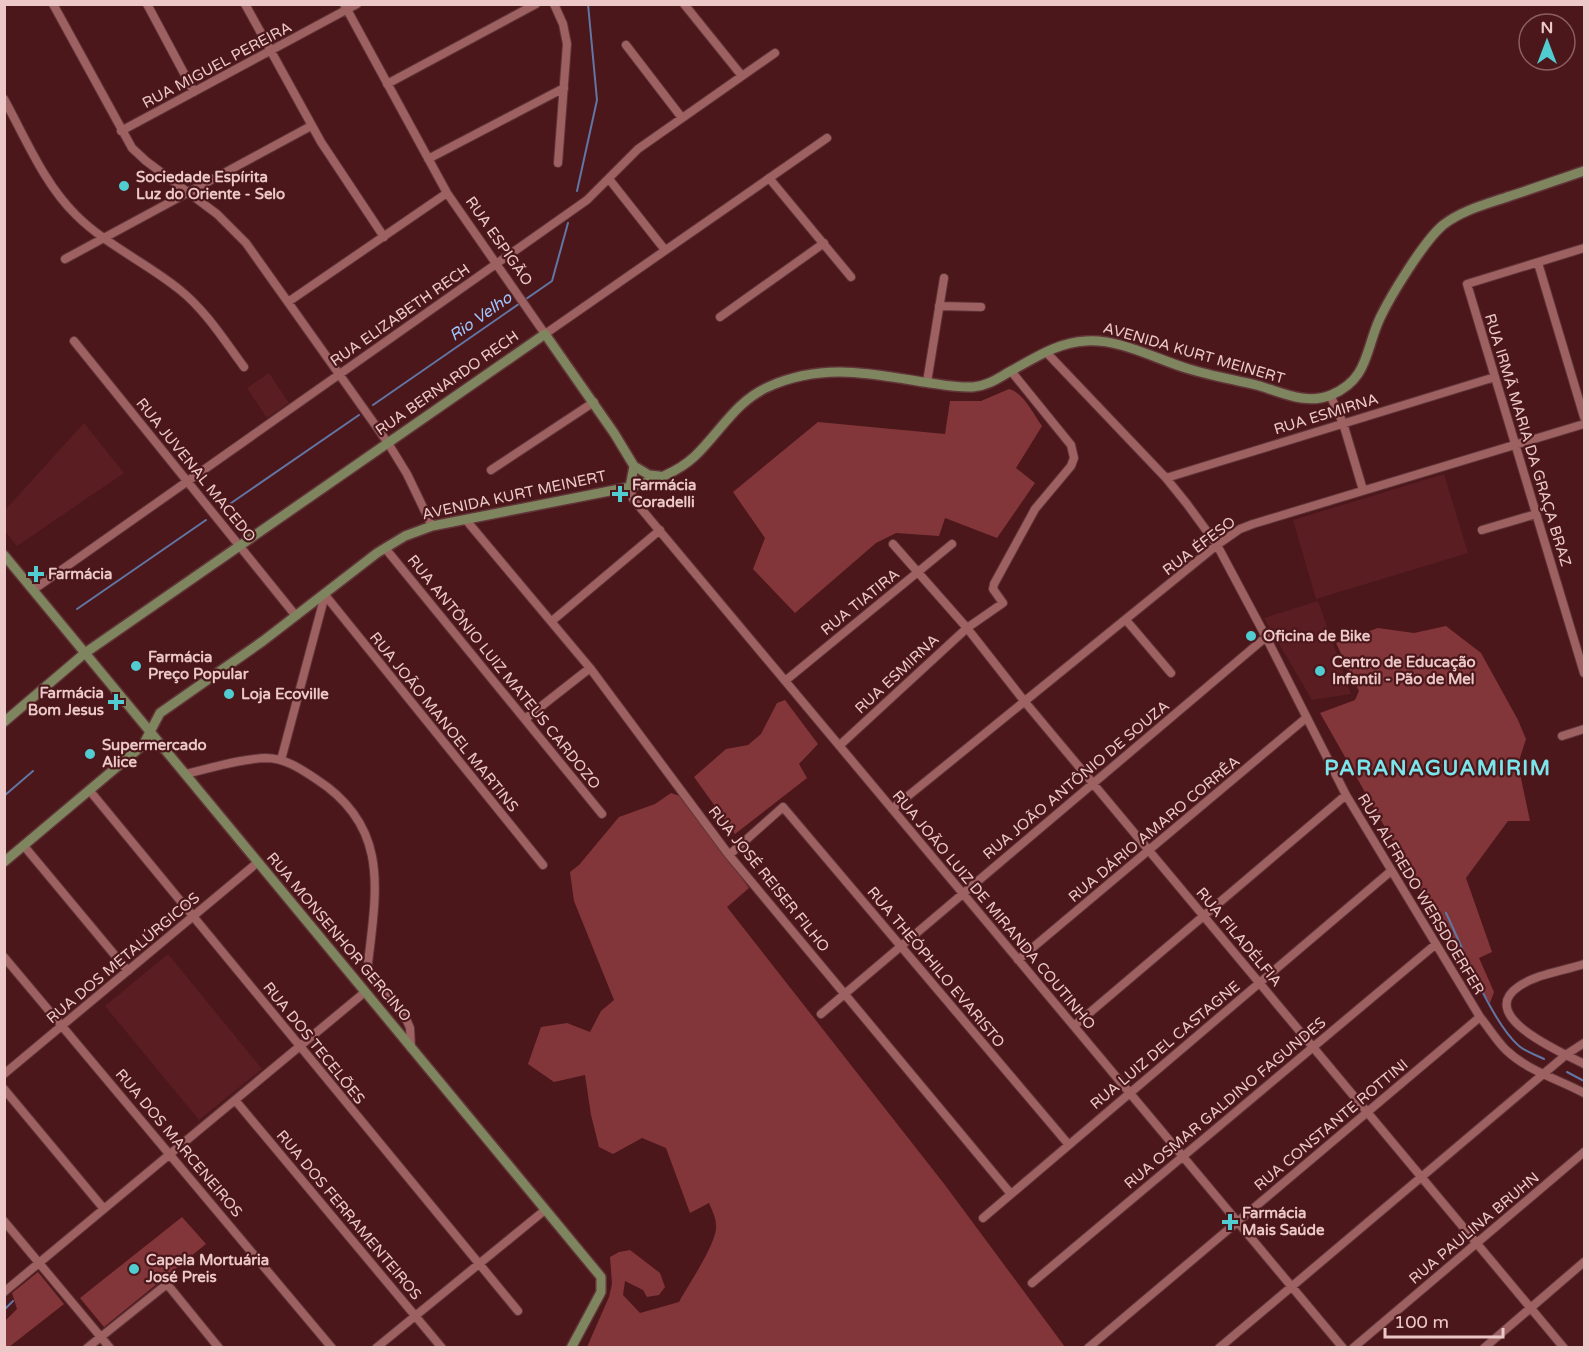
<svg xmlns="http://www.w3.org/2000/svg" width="1589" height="1352" font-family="'Varela Round',sans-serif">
<rect width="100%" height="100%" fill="#4b171b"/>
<path fill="#5a1d21" d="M269,373l20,30 -22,15 -20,-30z
M84,423l40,50 -107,73 -12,-15v-21z
M1444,474l24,79 -152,46 -23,-79z
M1318,601l33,93 -39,6 -48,-82z
M168,954l94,115 -63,51 -94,-114z"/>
<path fill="#82363a" d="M1009,389c15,4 24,25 33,37l-26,42 19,15 -38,55 -52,-20 -6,18 -43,-3 -20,10 -81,70 -42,-44 12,-31 -32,-46 85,-70 127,12 5,-33h31z
M1446,626l35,27 37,67 8,19 -8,25 12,57h-22l-42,57 26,74 -13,6 15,34 -4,11 -30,-44 -140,-246 35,-13 4,-9 -23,-48 42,-15 36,5z
M785,700l33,44 -19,20 8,14 -72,56 -41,-57 32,-28 22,-4 13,-11 16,-31z
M671,793l12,4 66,91 -22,19 218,278 120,162h-478l22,-50 3,-13 -2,-27 9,-5 11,-2 30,23 5,14 -6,8 -12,2 -4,-7 -18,-9 -2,14 17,18 39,-11c9,-17 39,-60 37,-77 0,-7 -4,-15 -7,-22l-19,10 -24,-65 -24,-10 -29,16 -14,-7 -8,-32 -6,-40 -31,7 -26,-18 13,-37 26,-4 23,9 11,-21 13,-11 -40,-99 -4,-29 9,-7 40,-48 36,-13z
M182,1217l24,27 -102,83 -24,-29z
M38,1272l26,32 -55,43h-4v-26l12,-12 -5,-16z"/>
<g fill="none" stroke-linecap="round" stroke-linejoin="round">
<path stroke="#6176a5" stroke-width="2" d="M577,191l20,-91 -9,-96
M373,405l179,-124 16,-58
M221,510l138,-95
M77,609l129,-89
M4,796l29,-25
M1446,913c17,35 45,109 73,133 7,6 17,9 25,13
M1567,1072l17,9
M4,1310l9,-9"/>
<defs>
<path id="minor" d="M53,4l79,144 14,13 71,53 29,29 142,200 19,31 25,52
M147,4l47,88
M245,4l76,138 63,95
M344,4l103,189 98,141 282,-196
M554,4l9,20 4,20 -9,119
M684,4l58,72
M626,45l56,73
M387,84l149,-80
M4,99c21,38 40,85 72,116 30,30 71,48 104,75 26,21 44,50 64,77
M121,131l236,-127
M428,159l136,-71
M769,178l82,99
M609,179l56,71
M1584,248l-117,36 117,389
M65,259l246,-133
M1538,263l46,154
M288,302l159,-109
M939,306l42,1
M720,317l104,-74
M74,341l222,275
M1046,352l120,126 21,26 30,41 49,92 80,158 134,222c9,11 16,23 26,33 22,21 52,29 78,43
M927,382l17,-104
M1330,395l13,28 20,67
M491,470l103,-68
M1166,478l329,-101
M630,487l3,12 710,849
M466,520l124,148 139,187 282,339
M1482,530l54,-16
M893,544l74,84 58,74 539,646
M385,548l217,266
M33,590l554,-390 51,-51 137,-96
M325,595l218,270
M1126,620l45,53
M552,621l108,-91
M785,681l167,-137
M525,719l65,-51
M1562,736l22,-7
M840,745l127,-117 36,-25 -10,-14 1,-5 41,-75 36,-43 3,-8 -3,-13 -60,-74
M281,760l44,-165
M185,774c27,-6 54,-15 81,-16 19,0 35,11 50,21 73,47 61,109 52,184l1,7 38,51 3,7 1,20
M90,791l428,520
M892,809l325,-264 23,-16 13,-5 331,-100
M24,846l104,125
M729,855l54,-48 286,338
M4,957l328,391
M1018,960l288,-242
M1584,964c-21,7 -48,10 -66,23 -43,30 48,67 66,77
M821,1014l445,-377
M1074,1026l272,-231
M4,1074l254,-212
M4,1089l100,120
M235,1100l207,248
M983,1218l408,-347
M4,1221l106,127
M1032,1283l404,-339
M4,1292l361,-300
M87,1348l80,-64 52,64
M376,1348l169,-138
M1088,1348l392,-331
M1219,1348l348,-294 17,-11
M1353,1348l231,-196
M1484,1348l100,-86"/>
<path id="major" d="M634,466l15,9 10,1
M4,555l597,722v15l-30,56
M4,722l81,-69 460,-319 69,99 20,33 -4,21
M4,862l139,-117 17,-32 103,-72 114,-88 28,-17 27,-10 198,-39c23,-6 47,-14 65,-31 25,-24 41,-55 73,-69 53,-24 100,-14 155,-5 16,2 33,6 50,5 14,-1 24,-8 36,-15 24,-13 49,-30 77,-31 36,-2 69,18 103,28 23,7 47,11 71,17 23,7 47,19 71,9 38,-16 34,-45 49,-77 11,-23 44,-77 63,-93 19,-15 44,-21 67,-29 25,-8 50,-17 74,-25"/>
</defs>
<use href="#minor" stroke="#603438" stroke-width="10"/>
<use href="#major" stroke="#603438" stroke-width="12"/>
<use href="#minor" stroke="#9e6162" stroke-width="8"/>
<use href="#major" stroke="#7f855e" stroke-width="9"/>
</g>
<g fill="#51ccd1" stroke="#4b171b" stroke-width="2">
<circle cx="124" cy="186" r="6"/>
<path d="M617 485h6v6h6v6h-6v6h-6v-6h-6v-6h6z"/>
<path d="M33 565h6v6h6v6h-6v6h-6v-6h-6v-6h6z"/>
<circle cx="1251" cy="636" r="6"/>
<circle cx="136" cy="666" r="6"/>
<circle cx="1320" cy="671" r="6"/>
<circle cx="229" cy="694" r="6"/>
<path d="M113 693h6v6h6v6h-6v6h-6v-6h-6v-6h6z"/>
<circle cx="90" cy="754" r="6"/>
<path d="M1227 1213h6v6h6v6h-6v6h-6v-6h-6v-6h6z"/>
<circle cx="134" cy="1269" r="6"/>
</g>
<g text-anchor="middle" stroke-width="4.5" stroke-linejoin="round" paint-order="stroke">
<g font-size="15" fill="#ecc9c8" stroke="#4b171b">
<text transform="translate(217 65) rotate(-28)" y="5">RUA MIGUEL PEREIRA</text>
<text transform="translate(499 241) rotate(55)" y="5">RUA ESPIGÃO</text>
<text transform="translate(400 315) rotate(-35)" y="5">RUA ELIZABETH RECH</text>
<text transform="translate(1194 353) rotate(16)" y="5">AVENIDA KURT MEINERT</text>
<text transform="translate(447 383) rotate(-35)" y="5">RUA BERNARDO RECH</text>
<text transform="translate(1326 414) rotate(-17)" y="5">RUA ESMIRNA</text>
<text transform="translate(1528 440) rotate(73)" y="5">RUA IRMÃ MARIA DA GRAÇA BRAZ</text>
<text transform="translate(196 470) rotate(51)" y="5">RUA JUVENAL MACEDO</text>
<text transform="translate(514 495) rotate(-12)" y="5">AVENIDA KURT MEINERT</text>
<text transform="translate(1199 546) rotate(-37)" y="5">RUA ÉFESO</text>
<text transform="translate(860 602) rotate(-39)" y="5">RUA TIATIRA</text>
<text transform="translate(504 672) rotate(51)" y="5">RUA ANTÔNIO LUIZ MATEUS CARDOZO</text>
<text transform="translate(897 674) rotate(-43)" y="5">RUA ESMIRNA</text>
<text transform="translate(444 722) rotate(51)" y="5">RUA JOÃO MANOEL MARTINS</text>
<text transform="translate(1076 780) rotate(-40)" y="5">RUA JOÃO ANTÔNIO DE SOUZA</text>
<text transform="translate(1154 829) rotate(-40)" y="5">RUA DÁRIO AMARO CORRÊA</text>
<text transform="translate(769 879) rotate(51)" y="5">RUA JOSÉ REISER FILHO</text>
<text transform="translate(1421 894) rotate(59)" y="5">RUA ALFREDO WERSDOERFER</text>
<text transform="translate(994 910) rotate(50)" y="5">RUA JOÃO LUIZ DE MIRANDA COUTINHO</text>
<text transform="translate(339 937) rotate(50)" y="5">RUA MONSENHOR GERCINO</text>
<text transform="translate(1239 937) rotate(50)" y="5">RUA FILADÉLFIA</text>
<text transform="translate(123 958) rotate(-40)" y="5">RUA DOS METALÚRGICOS</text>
<text transform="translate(936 967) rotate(50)" y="5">RUA THEÓPHILO EVARISTO</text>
<text transform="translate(314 1043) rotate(51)" y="5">RUA DOS TECELÕES</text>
<text transform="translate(1165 1045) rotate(-40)" y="5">RUA LUIZ DEL CASTAGNE</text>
<text transform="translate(1225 1103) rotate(-40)" y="5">RUA OSMAR GALDINO FAGUNDES</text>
<text transform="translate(1331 1125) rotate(-40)" y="5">RUA CONSTANTE ROTTINI</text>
<text transform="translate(179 1143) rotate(50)" y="5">RUA DOS MARCENEIROS</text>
<text transform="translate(349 1215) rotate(50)" y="5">RUA DOS FERRAMENTEIROS</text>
<text transform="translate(1474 1228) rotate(-40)" y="5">RUA PAULINA BRUHN</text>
</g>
<g font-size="15" font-weight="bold" fill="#ecc9c8" stroke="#4b171b" text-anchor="start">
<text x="136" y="182">Sociedade Espírita<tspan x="136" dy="17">Luz do Oriente - Selo</tspan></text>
<text x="632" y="490">Farmácia<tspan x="632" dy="17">Coradelli</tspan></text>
<text x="48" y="579">Farmácia</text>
<text x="1263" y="641">Oficina de Bike</text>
<text x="148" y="662">Farmácia<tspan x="148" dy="17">Preço Popular</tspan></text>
<text x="1332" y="667">Centro de Educação<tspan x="1332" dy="17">Infantil - Pão de Mel</tspan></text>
<text x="104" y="698" text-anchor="end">Farmácia<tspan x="104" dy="17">Bom Jesus</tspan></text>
<text x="241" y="699">Loja Ecoville</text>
<text x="102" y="750">Supermercado<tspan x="102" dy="17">Alice</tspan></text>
<text x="1242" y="1218">Farmácia<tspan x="1242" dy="17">Mais Saúde</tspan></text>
<text x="146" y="1265">Capela Mortuária<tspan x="146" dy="17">José Preis</tspan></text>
</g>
<g font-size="16" font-style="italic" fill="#9ec4fd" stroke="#4b171b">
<text transform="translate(480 316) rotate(-35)" y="6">Rio Velho</text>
</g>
<g font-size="21" font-weight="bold" letter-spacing="1.5" fill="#7ae6eb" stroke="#4b171b">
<text x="1438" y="775">PARANAGUAMIRIM</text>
</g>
</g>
<rect width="1589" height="1352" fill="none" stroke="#ecc9c8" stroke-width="12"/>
<g transform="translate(1547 42)"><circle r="28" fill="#4b171b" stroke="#8b5e60" stroke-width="1.5"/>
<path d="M0-4.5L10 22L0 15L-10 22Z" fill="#51ccd1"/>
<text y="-9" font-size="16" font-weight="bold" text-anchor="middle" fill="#ecc9c8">N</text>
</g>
<path d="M1385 1328v9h118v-9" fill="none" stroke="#ecc9c8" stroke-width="3"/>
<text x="1394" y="1328" font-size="18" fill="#ecc9c8" stroke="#4b171b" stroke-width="4.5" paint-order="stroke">100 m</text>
</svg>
